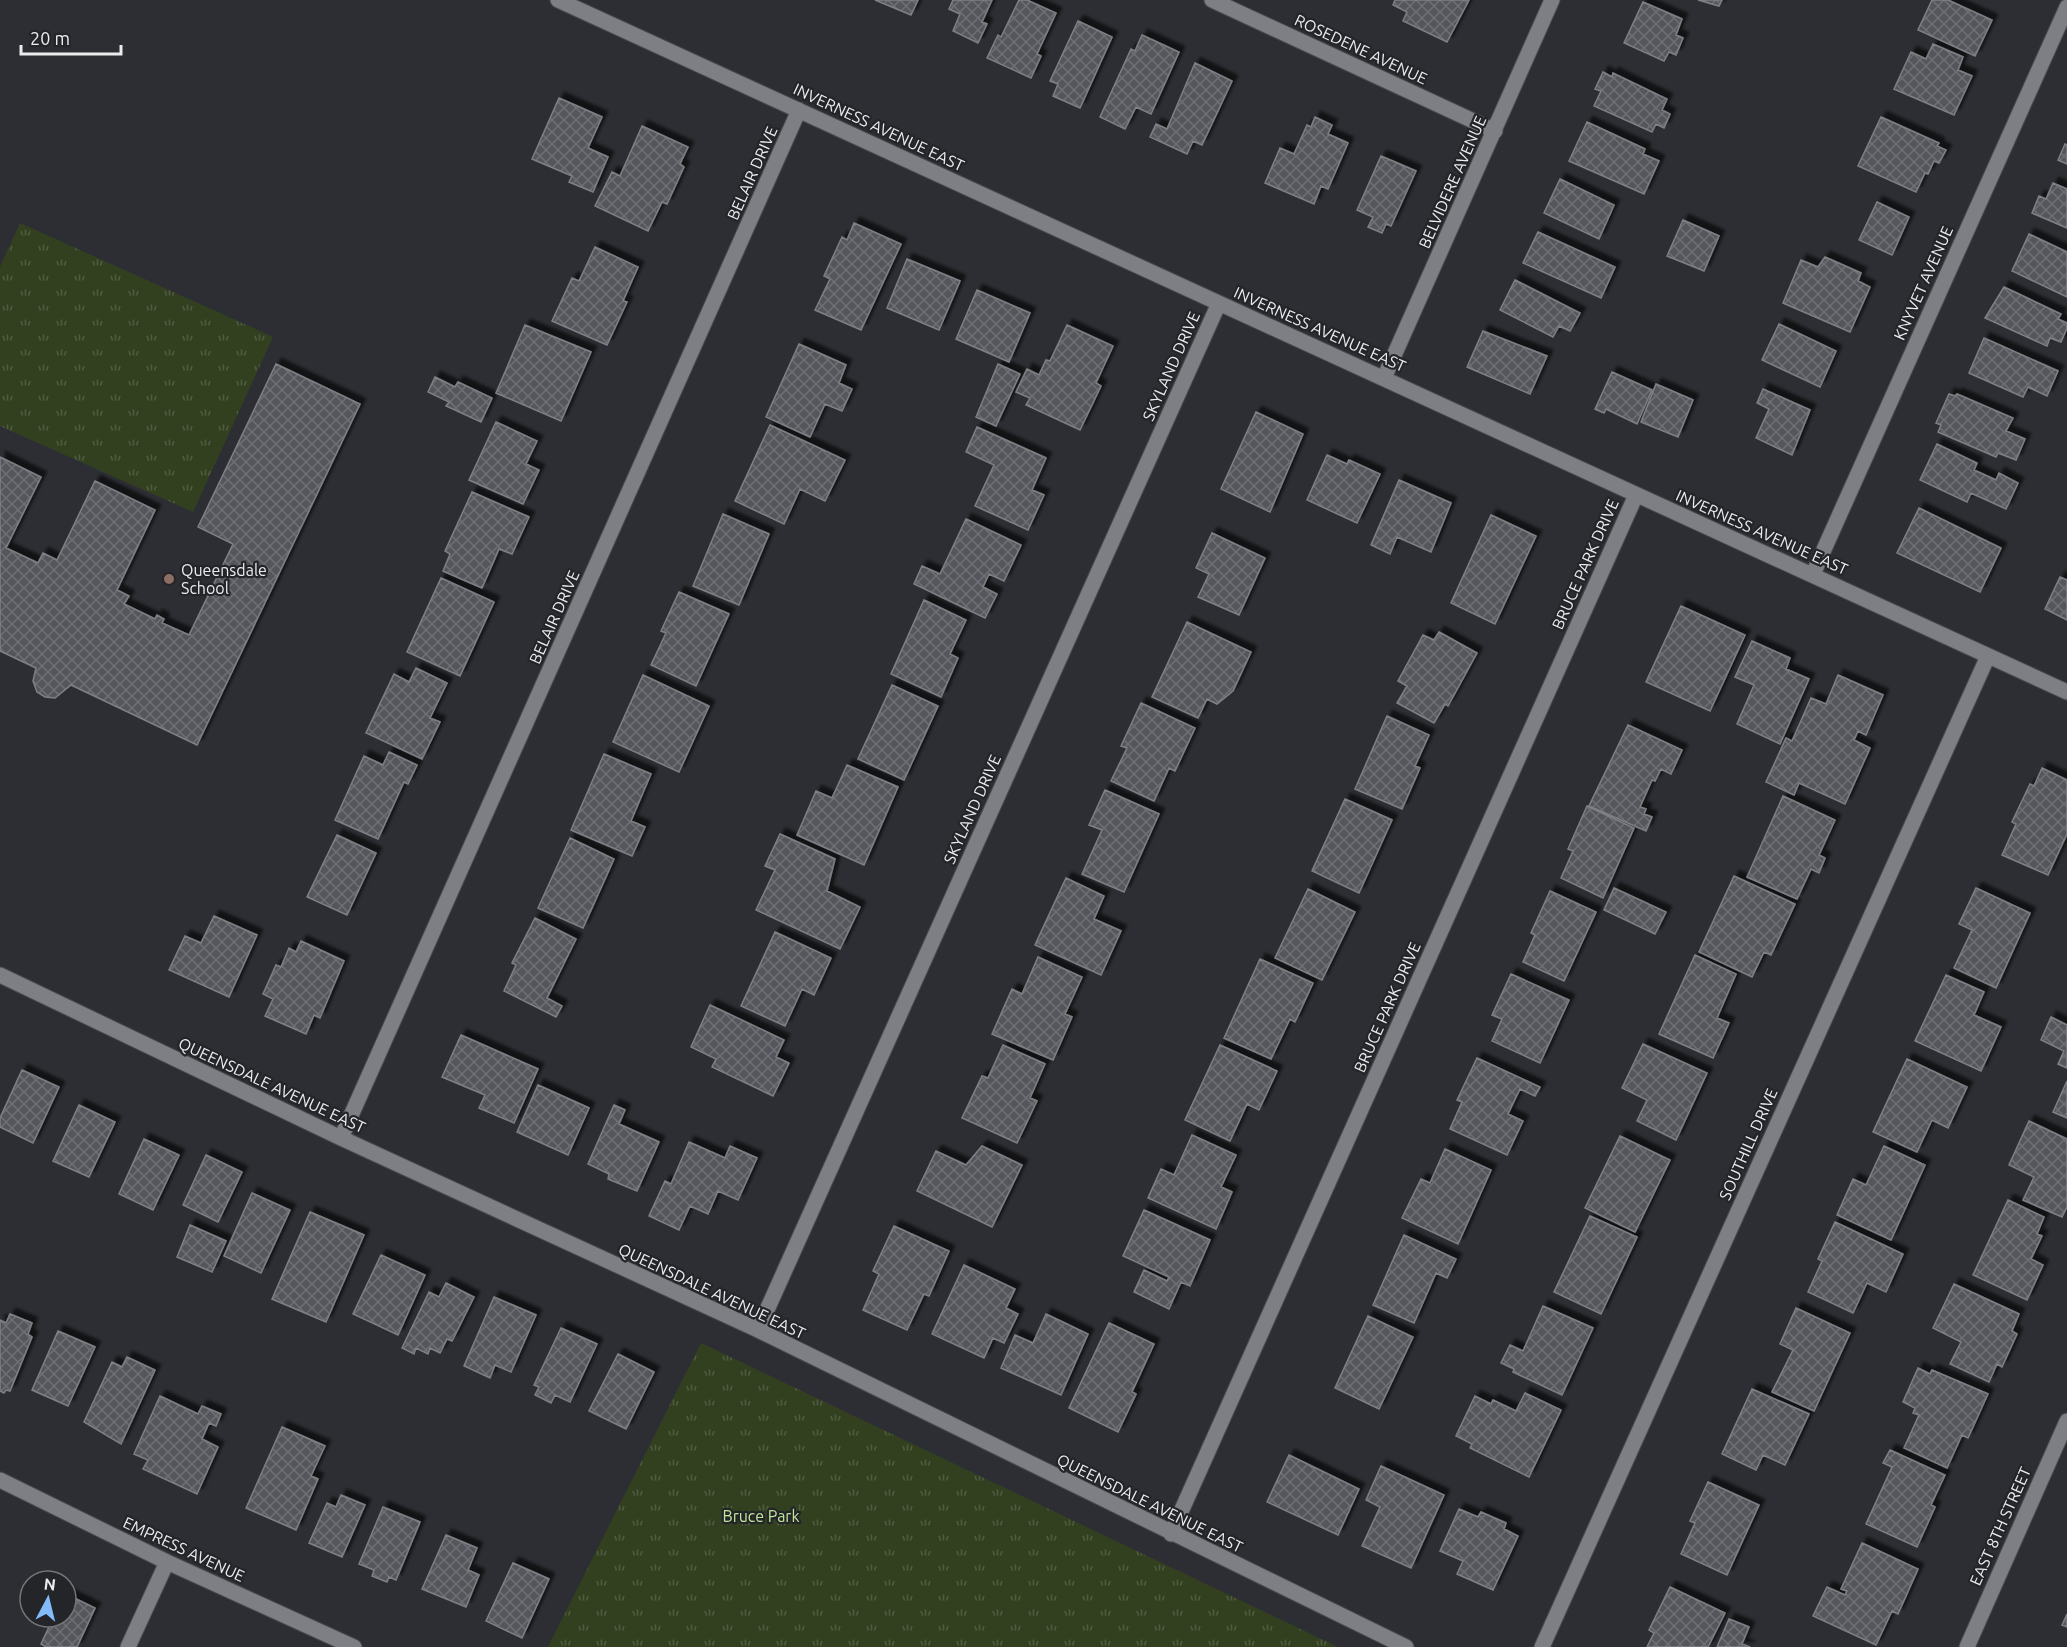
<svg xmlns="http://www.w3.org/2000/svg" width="2067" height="1647" font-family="Ubuntu,sans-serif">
<defs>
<pattern id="park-tufts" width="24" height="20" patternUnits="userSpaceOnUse" patternTransform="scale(1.5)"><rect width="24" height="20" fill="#324020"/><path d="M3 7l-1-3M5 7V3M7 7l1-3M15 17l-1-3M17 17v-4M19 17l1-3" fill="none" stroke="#505c41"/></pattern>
<pattern id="building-cross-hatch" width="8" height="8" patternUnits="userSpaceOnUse" patternTransform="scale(1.5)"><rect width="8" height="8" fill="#55575c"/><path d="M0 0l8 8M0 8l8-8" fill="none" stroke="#6e6f74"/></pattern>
<filter id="shadow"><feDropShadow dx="5.5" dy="-5.5" stdDeviation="1.5" flood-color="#0009"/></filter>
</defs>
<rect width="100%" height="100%" fill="#2d2e33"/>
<path fill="url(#park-tufts)" d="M20,223l253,114 -80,175 -193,-86v-159z
M701,1343l637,304h-790z"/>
<path fill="url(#building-cross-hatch)" stroke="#7d8085" stroke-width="1.5" filter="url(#shadow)" d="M875,0h43l-7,15z
M953,0h39l-10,22 5,2 -9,19 -25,-12 7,-17 -11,-5z
M1019,0h8l29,13 -19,41 4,2 -10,22 -44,-20 11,-23 3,2z
M1395,0h74l-22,42 -44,-21 4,-9 -14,-7z
M1698,0h24l-3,6z
M1932,0h16l44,20 -17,36 -57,-26z
M1643,2l39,17 -6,16 7,3 -7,17 -7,-3 -5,9 -40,-18z
M1078,21l34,16 -32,71 -27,-12 5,-12 -8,-3z
M1142,35l37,17 -28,62 -15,-7 -11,22 -25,-12 31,-68 4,2z
M1933,44l30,13 -5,13 14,6 -18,39 -60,-26 17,-37 15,7z
M1195,63l37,18 -30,64 -9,-4 -6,13 -37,-17 6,-13 11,5z
M1603,72l9,5 1,-4 54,26 -5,11 8,4 -6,14 -8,-4 -4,8 -58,-26 7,-15 -6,-2z
M559,98l43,19 -14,31 20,9 -15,35 -24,-10 3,-6 -40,-17z
M1315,117l17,8 -4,9 20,9 -20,46 -7,-3 -7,18 -49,-21 15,-35 14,6 13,-29 4,2z
M1881,117l58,26 -2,3 9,4 -7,13 -5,-2 -6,13 -3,-1 -9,19 -58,-26z
M1587,122l58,27 -2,5 16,7 -15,33 -75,-33z
M642,126l46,21 -8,17 4,3 -17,37 -5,-2 -14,29 -53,-25 17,-34 8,4z
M2065,144l2,1v19l-9,-4z
M1381,156l35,15 -25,55 -5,-2 -4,9 -14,-6 5,-10 -16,-7z
M1560,179l54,26 -15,34 -55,-26z
M2053,183l14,6v39l-35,-15 7,-17 7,3z
M1877,202l32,15 -17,38 -33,-15z
M1683,220l36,16 -15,35 -37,-15z
M854,223l47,21 -40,86 -46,-20 15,-31 -6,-3 18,-39 5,3z
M1538,232l77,35 -14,31 -78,-35z
M2029,234l38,18v45l-55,-26z
M595,247l43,20 -15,34 4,1 -20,43 -55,-24 20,-43 7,3z
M1825,257l36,16 -3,8 12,6 -20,45 -67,-29 18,-43 17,7z
M907,259l53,22 -21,49 -52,-22z
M1515,280l65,33 -10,18 -11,-5 -6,11 -53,-27z
M2004,287l57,27 -3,5 9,4v5l-6,14 -11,-4 -3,8 -62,-28z
M977,290l53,23 -21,49 -53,-23z
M1779,324l57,27 -16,36 -58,-27z
M525,325l66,27 -30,69 -65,-28z
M1067,325l46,21 -17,37 5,3 -21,44 -54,-25 4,-7 -14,-6 11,-23 12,6 7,-15 4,1z
M1483,331l64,25 -17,38 -63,-27z
M1984,338l74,33 -11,25 -19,-9 -5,10 -54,-24z
M799,344l47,21 -7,18 13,6 -10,22 -17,-7 -15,33 -44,-20z
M276,364l84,40 -163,341 -126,-60 -16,13 -10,-1 -8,-5 -4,-11 3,-13 -36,-17v-194l41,20 -35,71 32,15 5,-10 14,7 38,-79 60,29 -38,80 12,6 -5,8 31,15 2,-4 7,4 -2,4 27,12 44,-91 -35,-17z
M998,364l22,10 -24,52 -20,-9z
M1612,372l40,18 -15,34 -31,-15 -2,4 -9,-4z
M435,377l20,10 3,-5 34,16 -11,24 -35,-16 3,-4 -21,-10z
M1656,384l37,16 -15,37 -37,-15z
M1763,389l47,21 -18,45 -36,-17 13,-29 -12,-6z
M1949,394l6,2 2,-2 56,24 -7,13 19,8 -9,21 -18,-7 -2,4 -58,-25 3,-7 -5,-2z
M1256,412l47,22 -33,78 -49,-23z
M496,422l41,19 -11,23 13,6 -16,34 -54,-24z
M770,425l75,35 -20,41 -25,-12 -16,35 -49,-23z
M977,427l69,31 -14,32 12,5 -16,35 -53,-24 19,-41 -28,-13z
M1937,444l40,19 -3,7 22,10 3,-7 19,10 -12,26 -35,-16 -4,9 -47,-22z
M1327,455l20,9 2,-4 31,14 -23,49 -50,-23z
M1399,480l52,23 -20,49 -34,-15 -7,17 -19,-9z
M472,492l57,25 -17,37 -13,-5 -17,39 -39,-17 7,-17 -5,-3z
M1919,508l82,40 -21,44 -83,-39z
M723,514l46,20 -30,71 -46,-19z
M1491,515l45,21 -41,88 -44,-21z
M966,519l55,26 -17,36 -15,-7 -6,13 14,7 -12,24 -71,-34 8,-18 18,8z
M1212,533l53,25 -26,57 -41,-18 11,-23 -13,-6z
M2060,577l7,3v40l-22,-11z
M441,578l53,24 -34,74 -53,-24z
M679,592l50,22 -33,72 -45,-21 15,-32 -5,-2z
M924,600l42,20 -16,34 8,4 -17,39 -50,-23z
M1681,606l64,29 -35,76 -64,-29z
M1187,622l64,30 -18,39 -16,13 -10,-5 -9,19 -46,-21z
M1439,632l38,21 -29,53 -3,-2 -11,19 -37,-20 10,-17 -9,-5 25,-46 11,5z
M1752,641l38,17 -4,11 23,10 -29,65 -43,-20 17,-39 -19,-8z
M416,668l31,15 -17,35 10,4 -18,37 -56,-26 28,-59 15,8z
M643,675l66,31 -30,66 -66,-30z
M1838,675l45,20 -17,40 -8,-4 -4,9 16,8 -25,56 -46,-21 -5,12 -28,-13 20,-44 6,3 19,-43 15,6z
M892,685l46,21 -34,74 -46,-21z
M1141,703l54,25 -20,43 -6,-3 -15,33 -43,-20 16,-33 -6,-2z
M1387,716l42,19 -14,31 5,2 -18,41 -47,-20z
M1628,725l54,25 -11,24 -10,-5 -6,12 -3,-1 -12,27 6,2 -2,5 8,3 -6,14 -57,-25z
M389,752l28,13 -9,19 -4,-2 -26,57 -43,-19 29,-64 19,9z
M604,754l47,20 -20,47 14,6 -13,29 -61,-26z
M847,765l51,22 -34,78 -67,-30 19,-44 16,7z
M2042,768l25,12v54l-19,41 -46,-20 14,-31 -4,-2 18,-38 4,2z
M1105,790l54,24 -35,78 -42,-18 20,-44 -13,-5z
M1783,796l52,24 -16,35 6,3 -6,15 -8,-4 -14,30 -50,-22z
M1345,799l47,21 -33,73 -47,-22z
M1587,806l47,22 -31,70 -42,-20 12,-27 -5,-2z
M780,834l55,25 -8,32 33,16 -20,42 -84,-39 19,-40 -10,-4z
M337,835l39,18 -29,62 -40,-18z
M570,838l44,21 -31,69 -45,-20z
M1734,876l61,28 -24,51 -7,-3 -12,25 -53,-25z
M1066,878l38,18 -10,23 27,12 -20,44 -66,-30z
M1614,888l52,24 -11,22 -51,-24z
M1976,888l54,25 -34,75 -42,-20 18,-38 -13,-6z
M1308,889l47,23 -33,68 -47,-22z
M1550,891l46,21 -32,69 -41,-19 12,-27 -4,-2z
M214,916l43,19 -28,62 -60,-27 16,-34 16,7z
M535,918l41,21 -29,59 15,8 -6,11 -52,-26 12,-26 -4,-2z
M775,932l56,26 -17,37 -12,-6 -17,37 -44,-20z
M301,941l43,20 -24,57 -6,-3 -8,19 -41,-18 8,-17 -10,-5 13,-29 5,2 8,-19 7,4z
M1695,955l41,19 -19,44 12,5 -16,35 -54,-24z
M1038,957l44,20 -17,37 7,3 -19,43 -61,-26 20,-45 10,5z
M1260,959l53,24 -18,39 -5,-3 -19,40 -47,-21z
M1511,974l58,26 -29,63 -48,-22 10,-22 -10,-4z
M1946,975l38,17 -10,23 27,12 -20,44 -66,-30z
M710,1005l74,35 -8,17 13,6 -16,33 -61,-29 4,-8 -25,-12z
M2051,1017l16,8v43l-9,-4 6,-13 -23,-11z
M461,1035l77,34 -24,54 -35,-15 6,-13 -43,-18z
M1643,1044l64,29 -31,67 -39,-19 10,-21 -25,-12z
M1003,1045l42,19 -15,34 7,3 -20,42 -55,-25 20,-42 6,2z
M1220,1045l57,26 -18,39 -12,-6 -17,37 -45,-21z
M1477,1058l63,29 -5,9 -15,-7 -12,25 15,7 -16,34 -57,-26 12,-27 -5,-2z
M1907,1059l60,28 -19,41 -16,-8 -15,32 -44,-20z
M22,1070l37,17 -26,56 -33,-16v-9z
M2067,1081v37l-14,-6z
M538,1085l51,23 -21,47 -51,-23z
M79,1105l36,17 -26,55 -36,-16z
M614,1105l11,5 -6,14 40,18 -22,49 -29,-12 1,-5 -21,-10z
M2029,1121l38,18v68l-5,10 -39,-17 11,-23 -25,-12z
M1192,1135l44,20 -15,32 11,5 -16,37 -68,-31 13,-29 13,6z
M1620,1136l50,24 -35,72 -50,-24z
M144,1139l35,16 -26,55 -34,-16z
M689,1142l36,16 5,-12 27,12 -19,42 -20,-9 -10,23 -18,-8 -11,24 -30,-14 16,-35 6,3z
M982,1146l40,19 -30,62 -75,-36 19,-40 30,14z
M1884,1146l41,19 -34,75 -54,-25 16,-36 13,6z
M1445,1149l46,21 -33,74 -56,-26 19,-39 9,4z
M206,1155l36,17 -24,50 -35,-17z
M252,1193l38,17 -29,63 -37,-17z
M2008,1200l36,17 -7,17 5,2 -11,23 12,6 -16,35 -54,-25z
M1144,1210l66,30 -20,46 -9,-4 -12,27 -35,-17 10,-22 23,11 2,-4 -46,-21z
M310,1212l54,23 -38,87 -54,-23z
M1590,1216l47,21 -36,77 -47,-22z
M1835,1222l68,32 -17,38 -19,-9 -14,30 -45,-21 14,-31 -4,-2z
M190,1225l36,16 -14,31 -35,-15z
M894,1226l55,25 -20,45 -5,-2 -17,36 -44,-20 16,-36 -6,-3z
M1404,1235l52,24 -9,19 -11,-5 -22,50 -41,-18z
M381,1255l44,20 -27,60 -45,-21z
M964,1265l51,24 -9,19 12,6 -14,29 -11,-5 -9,20 -52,-24z
M446,1283l28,14 -22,44 -5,-2 -7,14 -10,-5 -2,6 -12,-6 -2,6 -12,-6 27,-56 10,5z
M1954,1284l65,30 -7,17 5,3 -15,33 -5,-3 -8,18 -39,-18 11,-22 -28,-14z
M494,1297l42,18 -25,57 -16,-7 -5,13 -26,-12z
M1543,1306l50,22 -31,67 -49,-23 1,-3 -13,-6 9,-18 13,6z
M1796,1308l54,25 -36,78 -42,-19 21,-42 -13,-6z
M10,1314l22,9 -4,11 4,3 -22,54 -4,-1 -2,3 -4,-2v-71l6,3z
M1046,1314l42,20 -27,61 -60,-27 14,-33 18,8z
M1368,1316l45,21 -34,72 -44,-21z
M1109,1323l45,21 -22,48 4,2 -18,38 -49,-24z
M561,1328l36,16 -27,58 -15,-7 -4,8 -16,-8 4,-8 -5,-2z
M58,1331l37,16 -27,59 -36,-16z
M618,1354l36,18 -28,57 -37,-18z
M127,1357l28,13 -34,74 -37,-22 28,-60 10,5z
M1918,1368l12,6 2,-4 56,24 -20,44 -6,-3 -15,33 -43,-20 15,-33 -6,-2 2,-5 -12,-6z
M1752,1389l57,25 -24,51 -22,-10 -7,15 -34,-16z
M1525,1393l36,17 -32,67 -59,-29 2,-4 -16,-8 19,-40 16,8 2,-4 23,11z
M160,1396l38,18 4,-8 19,8 -5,12 -7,-3 -7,16 16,8 -21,47 -54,-25 5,-9 -14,-6z
M282,1427l43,19 -14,30 7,3 -22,51 -50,-22z
M1890,1450l55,25 -14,30 4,2 -18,40 -51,-23 26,-57 -9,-4z
M1289,1455l70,34 -21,46 -71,-33z
M1381,1466l63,29 -33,73 -49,-22 18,-39 -14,-7z
M1708,1482l51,23 -32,70 -46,-21 14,-31 -5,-2z
M341,1495l24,10 -23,52 -33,-14 18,-40 9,4z
M383,1507l37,15 -24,58 -7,-3 -2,5 -15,-6 2,-6 -15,-6z
M1459,1509l19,8 3,-5 25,11 -2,6 14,7 -25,54 -36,-16 6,-13 -23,-10z
M446,1535l31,13 -9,22 11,5 -13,32 -44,-18z
M1862,1543l56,26 -20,45 -6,-3 -16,34 -63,-29 14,-29 18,8 2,-4 -6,-2z
M513,1563l36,16 -27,59 -36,-17z
M1670,1587l55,26 -17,34h-61l7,-14 -5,-3z
M66,1594l29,14 -18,39h-31l-5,-3 8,-17 -14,-6 1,-4h30z
M2067,1614v13l-5,-2z
M1729,1619l20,8 -7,17 8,3h-33z"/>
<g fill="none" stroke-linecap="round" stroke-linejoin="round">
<defs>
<path id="street" d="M558,0l1509,692
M1212,0l283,131
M1384,378l168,-378
M1813,574l254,-567
M0,975l341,163 417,192 648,317
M341,1138l458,-1028
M758,1330l461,-1027
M0,1480l167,82 187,85
M1171,1534l465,-1039
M128,1647l39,-85
M1542,1647l446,-991
M1967,1647l100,-226"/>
</defs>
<use href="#street" stroke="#484a4d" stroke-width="17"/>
<use href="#street" stroke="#7d7f84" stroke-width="15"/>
</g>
<circle fill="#8d6e63" stroke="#232529" stroke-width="2" cx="169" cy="579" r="6"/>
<g text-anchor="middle" stroke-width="4.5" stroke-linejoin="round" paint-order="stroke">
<g font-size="16" fill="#eaecee" stroke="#232529">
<text transform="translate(1361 49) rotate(25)" y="6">ROSEDENE AVENUE</text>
<text transform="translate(879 127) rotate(25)" y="6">INVERNESS AVENUE EAST</text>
<text transform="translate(752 173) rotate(-66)" y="6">BELAIR DRIVE</text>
<text transform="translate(1452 182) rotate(-66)" y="6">BELVIDERE AVENUE</text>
<text transform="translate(1923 283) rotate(-66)" y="6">KNYVET AVENUE</text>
<text transform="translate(1320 329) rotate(24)" y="6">INVERNESS AVENUE EAST</text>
<text transform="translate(1171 366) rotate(-66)" y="6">SKYLAND DRIVE</text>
<text transform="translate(1762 532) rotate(24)" y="6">INVERNESS AVENUE EAST</text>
<text transform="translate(1585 564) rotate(-66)" y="6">BRUCE PARK DRIVE</text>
<text transform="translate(554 617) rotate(-66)" y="6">BELAIR DRIVE</text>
<text transform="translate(972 809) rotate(-66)" y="6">SKYLAND DRIVE</text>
<text transform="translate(1387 1007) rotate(-66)" y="6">BRUCE PARK DRIVE</text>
<text transform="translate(272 1085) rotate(25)" y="6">QUEENSDALE AVENUE EAST</text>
<text transform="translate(1748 1144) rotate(-66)" y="6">SOUTHILL DRIVE</text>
<text transform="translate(712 1291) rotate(25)" y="6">QUEENSDALE AVENUE EAST</text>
<text transform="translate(1150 1503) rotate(26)" y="6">QUEENSDALE AVENUE EAST</text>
<text transform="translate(2000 1526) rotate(-66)" y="6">EAST 8TH STREET</text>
<text transform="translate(184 1549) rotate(25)" y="6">EMPRESS AVENUE</text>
</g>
<g font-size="16" fill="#eaecee" stroke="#232529" text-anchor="start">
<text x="181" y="576">Queensdale<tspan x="181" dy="18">School</tspan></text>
</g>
<g font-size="16" fill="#c2e798" stroke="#232529">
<text x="761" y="1522">Bruce Park</text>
</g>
</g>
<g transform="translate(48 1599) rotate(7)"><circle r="28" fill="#232529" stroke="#737578" stroke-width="1.5"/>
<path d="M0-4.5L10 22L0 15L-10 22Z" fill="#84bcfb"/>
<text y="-9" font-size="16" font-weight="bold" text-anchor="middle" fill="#eaecee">N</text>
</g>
<path d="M21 45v9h100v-9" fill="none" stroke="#eaecee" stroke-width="3"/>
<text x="30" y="45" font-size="18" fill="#eaecee" stroke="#232529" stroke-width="4.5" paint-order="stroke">20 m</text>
</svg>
